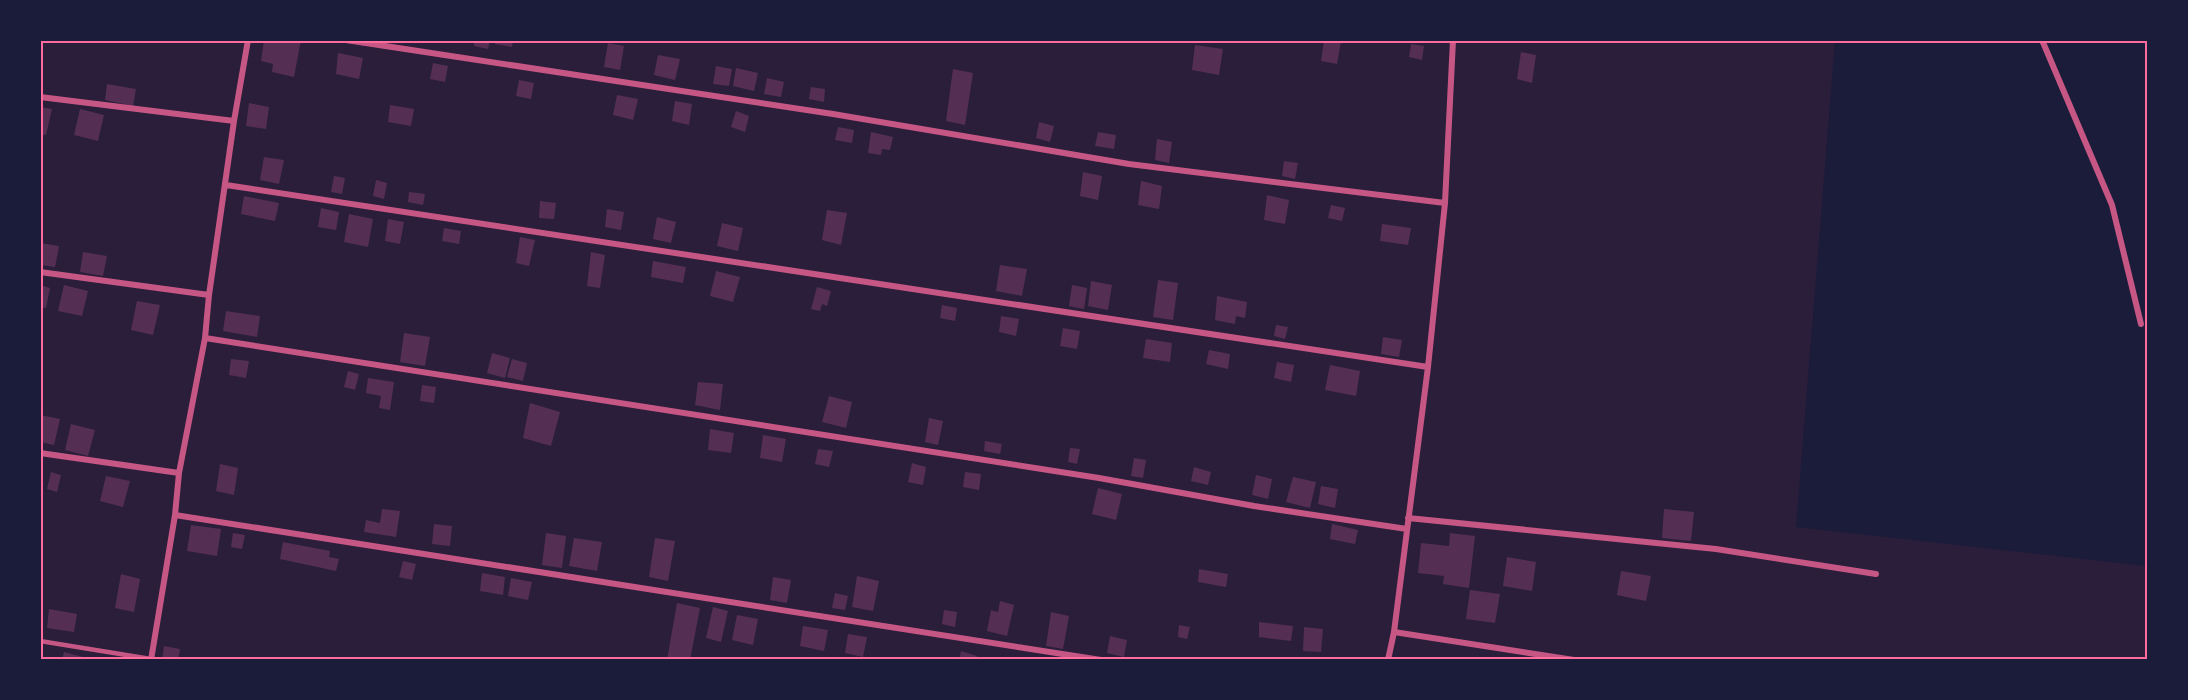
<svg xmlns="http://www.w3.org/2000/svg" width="2188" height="700" font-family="'Exo 2',sans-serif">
<rect width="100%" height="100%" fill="#1b1b3a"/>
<path fill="#2a1e3b" d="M40,41h1795l-39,486 351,39v93h-2106z"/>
<path fill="#542f53" d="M264,40h37l-7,37 -22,-5 1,-8 -12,-3z
M474,40h16l-2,9 -14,-3z
M496,40h17l-1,7 -17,-3z
M1324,40l17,1 -4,23 -16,-3z
M608,43l16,3 -4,24 -16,-3z
M1411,44l13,2 -2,14 -13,-3z
M1195,45l28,4 -4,26 -27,-5z
M1521,52l15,3 -4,28 -15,-4z
M338,53l25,5 -4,21 -23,-5z
M658,55l22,4 -5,21 -21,-5z
M433,63l15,3 -3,16 -15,-3z
M716,66l16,3 -3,17 -16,-2z
M736,68l22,5 -4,18 -21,-5z
M953,69l20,4 -8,52 -19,-4z
M767,78l17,4 -3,15 -17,-3z
M519,80l15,3 -3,16 -15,-3z
M107,84l29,5 -3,17 -28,-6z
M811,87l14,2 -1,13 -15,-3z
M617,95l21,4 -5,21 -20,-5z
M675,101l17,3 -3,21 -17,-4z
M249,103l20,4 -3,22 -20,-3z
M390,105l24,4 -3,17 -23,-4z
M40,107l12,2 -6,26 -6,-1z
M80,109l24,6 -6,26 -24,-6z
M736,111l13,5 -4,16 -14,-5z
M1039,122l15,4 -4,16 -14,-4z
M838,127l16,3 -2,13 -17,-3z
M871,132l22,5 -3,13 -8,-1 -1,6 -13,-2z
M1098,132l18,3 -2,14 -19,-3z
M1157,139l15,3 -3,21 -14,-3z
M264,157l20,3 -5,24 -19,-4z
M1284,161l14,2 -3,16 -13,-3z
M1083,172l19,4 -4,24 -18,-4z
M334,176l11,2 -3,16 -11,-2z
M376,180l11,3 -3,16 -11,-3z
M1141,181l21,5 -3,23 -21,-4z
M409,192l16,2 -2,11 -15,-3z
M1267,195l22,5 -4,24 -21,-4z
M244,196l35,7 -4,18 -34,-7z
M540,201l16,2 -2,16 -15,-1z
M1331,205l14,3 -3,13 -14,-3z
M321,208l18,4 -3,18 -18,-3z
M607,209l17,3 -3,18 -16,-3z
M827,210l20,3 -6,32 -19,-5z
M349,214l24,5 -5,28 -24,-5z
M657,217l19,5 -5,21 -18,-4z
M388,219l16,3 -4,22 -15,-3z
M722,223l21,5 -5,23 -21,-5z
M1382,224l29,4 -3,17 -28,-4z
M444,228l17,3 -2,13 -17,-3z
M520,237l15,3 -6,26 -13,-3z
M40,243l19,3 -4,21 -15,-2z
M83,252l24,4 -4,20 -23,-4z
M591,252l14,3 -5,33 -13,-2z
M653,261l33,6 -3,16 -32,-6z
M1000,265l27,4 -5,27 -26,-5z
M716,271l24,6 -7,25 -23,-6z
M1158,280l20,3 -5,37 -20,-3z
M1091,281l21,4 -4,25 -20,-4z
M40,285l10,3 -4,20 -6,-1z
M64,285l24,6 -6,25 -24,-5z
M1072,285l15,3 -3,21 -15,-3z
M817,287l14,4 -4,15 -5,-2 -2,7 -9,-2z
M1217,296l30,6 -2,16 -9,-2 -1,8 -20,-4z
M137,301l23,4 -7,30 -22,-5z
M942,305l15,3 -2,13 -15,-3z
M226,311l34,5 -3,21 -34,-6z
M1001,316l18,3 -3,17 -17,-4z
M1276,325l12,2 -3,12 -11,-3z
M1063,328l17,3 -3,18 -17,-3z
M404,333l26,4 -5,29 -25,-4z
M1383,337l19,3 -3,17 -18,-3z
M1146,339l26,4 -2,19 -27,-4z
M1209,350l21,4 -2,15 -22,-5z
M492,353l18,5 -5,20 -18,-5z
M231,359l18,2 -3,17 -17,-3z
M512,359l15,4 -4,18 -16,-4z
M1277,362l17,3 -3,17 -17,-4z
M1330,365l30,6 -4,25 -31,-6z
M348,371l11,3 -4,16 -11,-3z
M368,378l26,4 -4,28 -11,-2 2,-12 -15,-3z
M698,382l25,2 -3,26 -25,-5z
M422,385l14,2 -2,16 -14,-2z
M829,396l23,6 -6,26 -24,-6z
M530,403l30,9 -9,34 -28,-8z
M40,415l20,4 -6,26 -14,-3z
M929,418l14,3 -5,24 -13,-3z
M71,424l24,6 -7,26 -23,-6z
M710,429l24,4 -3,20 -23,-3z
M763,435l23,4 -4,23 -22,-4z
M985,441l17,3 -2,10 -16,-3z
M1070,448l10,1 -3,15 -9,-2z
M818,449l15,2 -4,16 -14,-3z
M1134,458l12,2 -3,18 -12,-2z
M912,463l14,4 -3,18 -15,-3z
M220,464l18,4 -4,27 -18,-4z
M1194,467l17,5 -3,13 -17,-4z
M51,472l10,3 -4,17 -10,-3z
M965,472l16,2 -2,16 -16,-3z
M1256,475l16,4 -4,20 -16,-4z
M106,476l24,5 -7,26 -23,-6z
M1293,477l23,5 -6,26 -24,-6z
M1321,486l17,3 -3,19 -17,-4z
M1098,488l24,6 -6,26 -24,-6z
M382,509l18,2 -4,26 -32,-5 2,-12 14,3z
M1664,509l30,3 -3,29 -29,-3z
M434,524l18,2 -2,20 -18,-2z
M1332,524l26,6 -3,14 -25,-5z
M191,525l30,4 -4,27 -30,-5z
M233,533l12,2 -3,14 -11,-2z
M546,533l20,3 -4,32 -20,-3z
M1450,533l25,3 -6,52 -26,-4 1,-8 -26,-3 3,-30 28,3z
M574,538l28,4 -5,29 -28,-5z
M655,538l20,3 -7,40 -19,-4z
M283,542l47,9 -1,6 10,2 -3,12 -56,-12z
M1507,557l29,5 -4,29 -29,-5z
M403,561l13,3 -4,16 -13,-3z
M1199,569l29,5 -2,13 -28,-5z
M1621,571l30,5 -5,25 -29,-6z
M482,573l23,4 -2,18 -23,-4z
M121,574l19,5 -6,33 -19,-4z
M857,576l22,5 -6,30 -21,-4z
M773,577l18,3 -4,23 -17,-3z
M511,578l21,4 -4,18 -20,-4z
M1470,590l30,4 -5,29 -29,-4z
M835,593l13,3 -3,14 -13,-2z
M1000,601l14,4 -7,31 -20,-5 4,-21 7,2z
M677,603l23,5 -10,52h-23z
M713,607l15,4 -7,31 -15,-4z
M49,609l28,5 -3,18 -27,-4z
M944,610l13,2 -2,15 -13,-3z
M1051,612l18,4 -6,33 -17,-3z
M737,615l21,4 -5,26 -21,-5z
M1259,622l34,4 -2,15 -32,-4z
M1179,625l11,2 -3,12 -9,-2z
M803,626l25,4 -4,21 -24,-5z
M1304,627l19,2 -2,23 -18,-1z
M848,634l19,3 -4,20 -18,-4z
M1110,636l17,4 -3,17 -17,-4z
M164,646l16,3 -2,11h-16z
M961,651l16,5 -2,4h-16z
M64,652l27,7v1h-29z"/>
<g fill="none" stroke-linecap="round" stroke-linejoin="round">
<path stroke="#c65784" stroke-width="4.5" d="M40,641l111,18"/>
<path stroke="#c65784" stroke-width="6" d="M346,40l487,74 296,50 316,39
M2042,40l70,165 29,119
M40,97l194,24
M226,185l1202,182
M40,272l169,23
M205,338l894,140 155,28 153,23
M40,453l139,20
M175,515l926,145
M1408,518l308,31 160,25
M1394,632l180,28
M151,660l24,-145 4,-42 26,-135 4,-43 25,-174 14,-81
M1388,660l6,-28 34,-265 17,-164 8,-163"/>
</g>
<rect width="2188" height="700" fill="none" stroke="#1b1b3a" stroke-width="84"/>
<rect x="42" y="42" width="2104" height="616" fill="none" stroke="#ff6b9d" stroke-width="2"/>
</svg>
